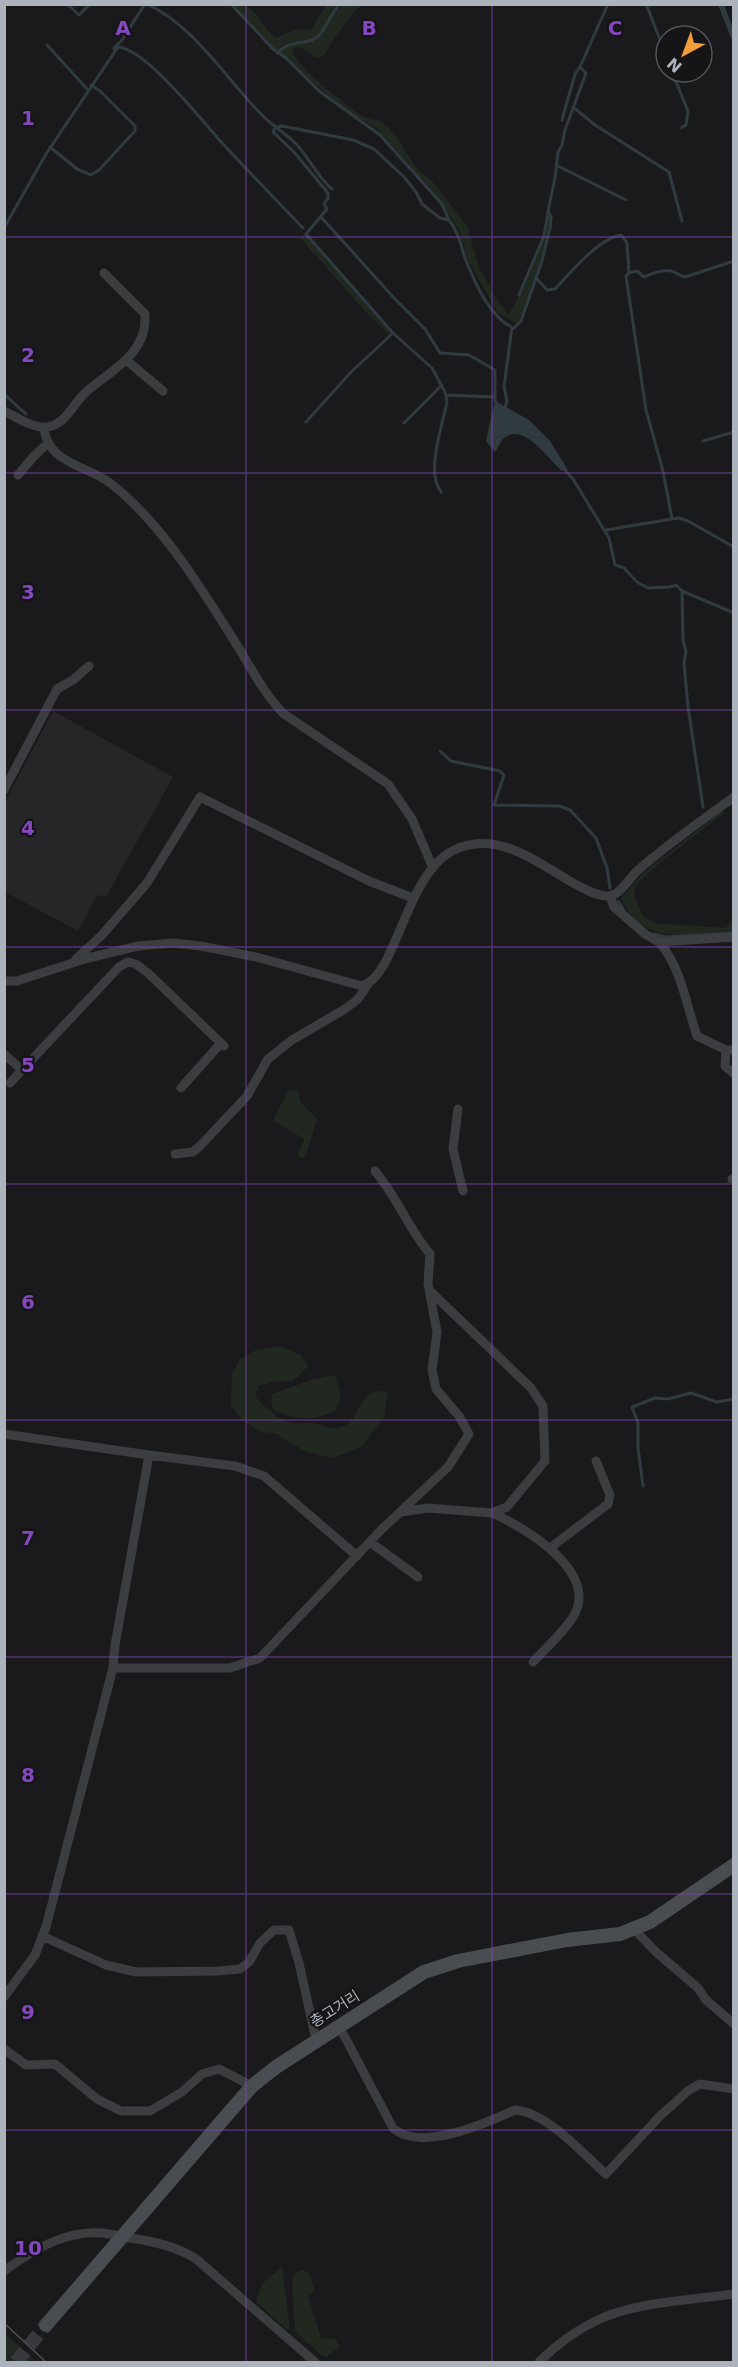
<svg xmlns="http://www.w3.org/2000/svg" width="738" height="2367" font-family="'DejaVu Sans','Noto Sans KR',sans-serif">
<rect width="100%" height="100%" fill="#1a1a1c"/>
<path fill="#262629" d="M53,711l120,66 -67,120 -9,-2 -19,36 -73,-39v-90z"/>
<path fill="#202820" d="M234,5c25,-1 25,20 42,33l20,-8h14l17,-25h11c-10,9 -13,25 -22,31 -12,9 -24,0 -39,15z
M342,5h19c-15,15 -26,31 -36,49l-8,4 -15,-10 -6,-1 -4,4c10,21 49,49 68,64 9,5 18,3 26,10 11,8 19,28 28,39 5,8 11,11 18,17l35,45 12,42 19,33 11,14 19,-36 16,-42 4,-24c6,14 -22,98 -31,111l-20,-12 -29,-52 -8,-27 -18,-31 -66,-74 -29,-17 -69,-58 11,-9 26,-4 7,-6 7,-15z
M305,234l86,99 -2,2 -25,-25 -63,-71z
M722,811l2,2 -61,47 -28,26 -1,10 9,20 12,7 70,5 8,-7v11c-44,1 -91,16 -112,-34l21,-24z
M298,1089l2,13 17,17 -11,36 -3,3 -5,-3 6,-16 -31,-19 16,-30z
M281,1346l20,9 8,11 -16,15 -22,1 -12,4 -4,10c10,11 22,24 38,27 8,1 16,-1 23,1 10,2 18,7 28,2 19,-10 14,-40 44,-34l-4,25 -23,30 -29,11 -28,-7 -27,-17 -18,-3 -17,-11 -11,-14 1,-32 7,-14 17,-10z
M335,1375l6,22 -5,13c-20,11 -44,11 -64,-2v-14l42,-15z
M282,2266l8,62 -3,2 -31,-28 6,-18z
M302,2270l7,3 6,19 -7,3 13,43 14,1 5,8 -14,10 -5,-2 -26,-24 -3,-48 2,-9z
M4,2333h1l31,29h-31z"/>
<path fill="#303b41" d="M718,5h6l9,24v14z
M495,401l34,19 21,21 18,29 -6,1c-13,-11 -39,-51 -59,-32 -3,3 -5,9 -8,13l-9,-11z"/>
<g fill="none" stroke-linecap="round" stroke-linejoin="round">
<path stroke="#303b41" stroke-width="3" d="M67,4l12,11 11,-11
M147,4c47,22 77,72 113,109 11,12 27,21 38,33 12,14 20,31 34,43
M231,4l42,45 13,9 33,33 61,44 62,69 7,16
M646,4l20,51
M47,45l41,45
M115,50l-1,-2 8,-8 23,-36
M277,53c15,-15 29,-7 40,-16 9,-7 12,-22 23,-33
M672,72l16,39 -2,14 -5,3
M573,107l22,18 74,47 13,49
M562,120l13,-46 5,-7
M50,147l27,22 14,6 8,-5 36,-39v-5l-35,-35 -9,-6
M558,166l68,34
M321,217l73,81 31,31 15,24 29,2 26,15v31l2,2
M4,228l42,-74 72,-107c27,1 86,76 105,97 26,28 53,56 80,84
M629,273l8,-2 7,6c7,-3 20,-8 27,-6 6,1 7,5 14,6l49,-16
M537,279l10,11 8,-1c15,-16 44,-51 66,-54l6,8 2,30 -3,3 20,134 17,61 9,48 7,-1 9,3 46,26
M519,295l25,-59 4,-23
M4,394l22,20
M446,395l49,2
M505,408l2,-7 -3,-14 8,-60
M306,422l45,-50 42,-39
M404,423l38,-38
M703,441l31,-9
M564,469l9,10 36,59 6,27 9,3 13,14 11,6 22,-1 6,-2 6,6 1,49 3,12 -2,11 4,44 15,100
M441,492c-16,-20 2,-67 6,-91l-2,-9 -13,-24 -39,-35 -87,-99 21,-25 -3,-5 4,-6v-5l-34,-41 -21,-20 2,-4 7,-2 71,14 21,9 30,28 12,15 6,12 18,14 9,2c12,16 11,26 18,43 9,22 24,56 47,65l7,-7 21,-60 8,-33 1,-11 -3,-6 7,-33 3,-26 4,-7 3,-15 21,-57 -6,-6 28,-63
M606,530l66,-11
M682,591l52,22
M440,751l11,10 49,10 4,4 -10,30 65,1 11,4 26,28 11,30 3,20
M618,901l6,9
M654,934l12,3 68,-4
M643,1486l-5,-38v-25l-6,-16 23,-9 13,1 23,-6 26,9 17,-3"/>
<path stroke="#37393c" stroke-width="14" stroke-dasharray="14 7" stroke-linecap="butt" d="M16,2362l30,-37"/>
<path stroke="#3b3d41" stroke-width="9" d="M126,360l37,31
M4,411c12,6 30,18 43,16 20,-3 26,-24 40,-36 25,-21 61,-38 58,-77l-41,-41
M44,427c3,37 43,38 66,56 50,38 92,106 125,159 16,25 28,51 49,72l104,70 24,35 21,49
M18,475l16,-19 13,-12
M4,790l53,-101 16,-9 16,-14
M610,896l4,11 31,27 14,8 75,-5
M659,942c22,25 27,62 38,94l29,14h8
M76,959l26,-24 45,-52 53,-86 169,84 44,17
M4,981h13l71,-23 50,-12 35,-3 28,3 59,12 102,28c35,-10 43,-112 92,-136 43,-21 84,13 121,34 10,5 23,13 34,12 12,-2 19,-16 27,-24 30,-27 65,-51 98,-75
M726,1050l-1,16 9,8
M4,1054l18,16 97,-103 9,-5 8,2 13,10 75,72
M10,1083l12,-13
M181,1088l40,-45
M458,1109l-5,40 10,42
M175,1154l18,-2 8,-7 46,-49 21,-37 24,-19 53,-31 13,-10 10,-15
M732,1179l2,-1
M4,1434l145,21 -34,190 -2,23
M149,1455l86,11 29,10 93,80
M401,1512l27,-4 64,5 15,-6 38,-46 -2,-55 -12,-18 -101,-97
M492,1513c32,14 109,59 81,104 -10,16 -27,31 -40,45
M370,1542l48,35
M550,1548l58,-44 2,-9 -14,-34
M633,1928l23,24 42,36 8,12 28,24
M42,1936l64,29 30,7 82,-1 22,-2 9,-7 11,-19 14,-13h15l10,33 17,77
M4,1997l31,-42 11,-28 67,-259h117l30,-10 121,-128 67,-63 21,-33 -10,-18 -23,-27 -4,-19 5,-38 -9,-48 2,-30c-22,-26 -33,-57 -55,-83
M339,2026l54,102c27,25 93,-5 122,-18 32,2 68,44 91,64l54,-58 29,-26 11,-6 34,5
M4,2049l22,16 29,-1 42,35 24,12h29l32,-19 20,-18 17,-5 33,17
M4,2271c29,-21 61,-41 98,-38 9,1 18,3 27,5 25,3 45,8 66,20l120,104
M539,2362c17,-17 39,-33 61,-43 36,-17 93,-19 134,-25"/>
<path stroke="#494c51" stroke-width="14" d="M46,2325l206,-239 24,-19 148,-95 34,-11 109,-21 53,-6 30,-12 84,-57"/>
<path stroke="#4e5156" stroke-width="1.5" d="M4,2323l42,39"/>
</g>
<path fill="none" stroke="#8547be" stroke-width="1.5" stroke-opacity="0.55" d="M246,4v2358M492,4v2358M4,237h730M4,473h730M4,710h730M4,947h730M4,1184h730M4,1420h730M4,1657h730M4,1894h730M4,2130h730"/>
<g text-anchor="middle" stroke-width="4.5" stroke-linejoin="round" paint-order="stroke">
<g font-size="15" fill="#adb3bc" stroke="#151517">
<text transform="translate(335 2009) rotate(-32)" y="5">총고거리</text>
</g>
</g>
<g font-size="20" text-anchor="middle" font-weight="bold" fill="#8547be" stroke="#151517" stroke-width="4.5" stroke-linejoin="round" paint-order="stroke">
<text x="123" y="35">A</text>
<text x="369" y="35">B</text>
<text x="615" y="35">C</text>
<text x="28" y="125">1</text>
<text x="28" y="362">2</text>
<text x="28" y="599">3</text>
<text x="28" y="835">4</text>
<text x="28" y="1072">5</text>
<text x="28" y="1309">6</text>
<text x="28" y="1545">7</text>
<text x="28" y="1782">8</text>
<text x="28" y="2019">9</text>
<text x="28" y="2255">10</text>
</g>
<rect width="738" height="2367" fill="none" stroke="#adb3bc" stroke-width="12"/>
<g transform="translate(684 54) rotate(221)"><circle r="28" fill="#151517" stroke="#525459" stroke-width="1.5"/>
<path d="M0-4.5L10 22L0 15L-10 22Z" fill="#f29d3d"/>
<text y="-9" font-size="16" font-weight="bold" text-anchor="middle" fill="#adb3bc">N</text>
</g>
</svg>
